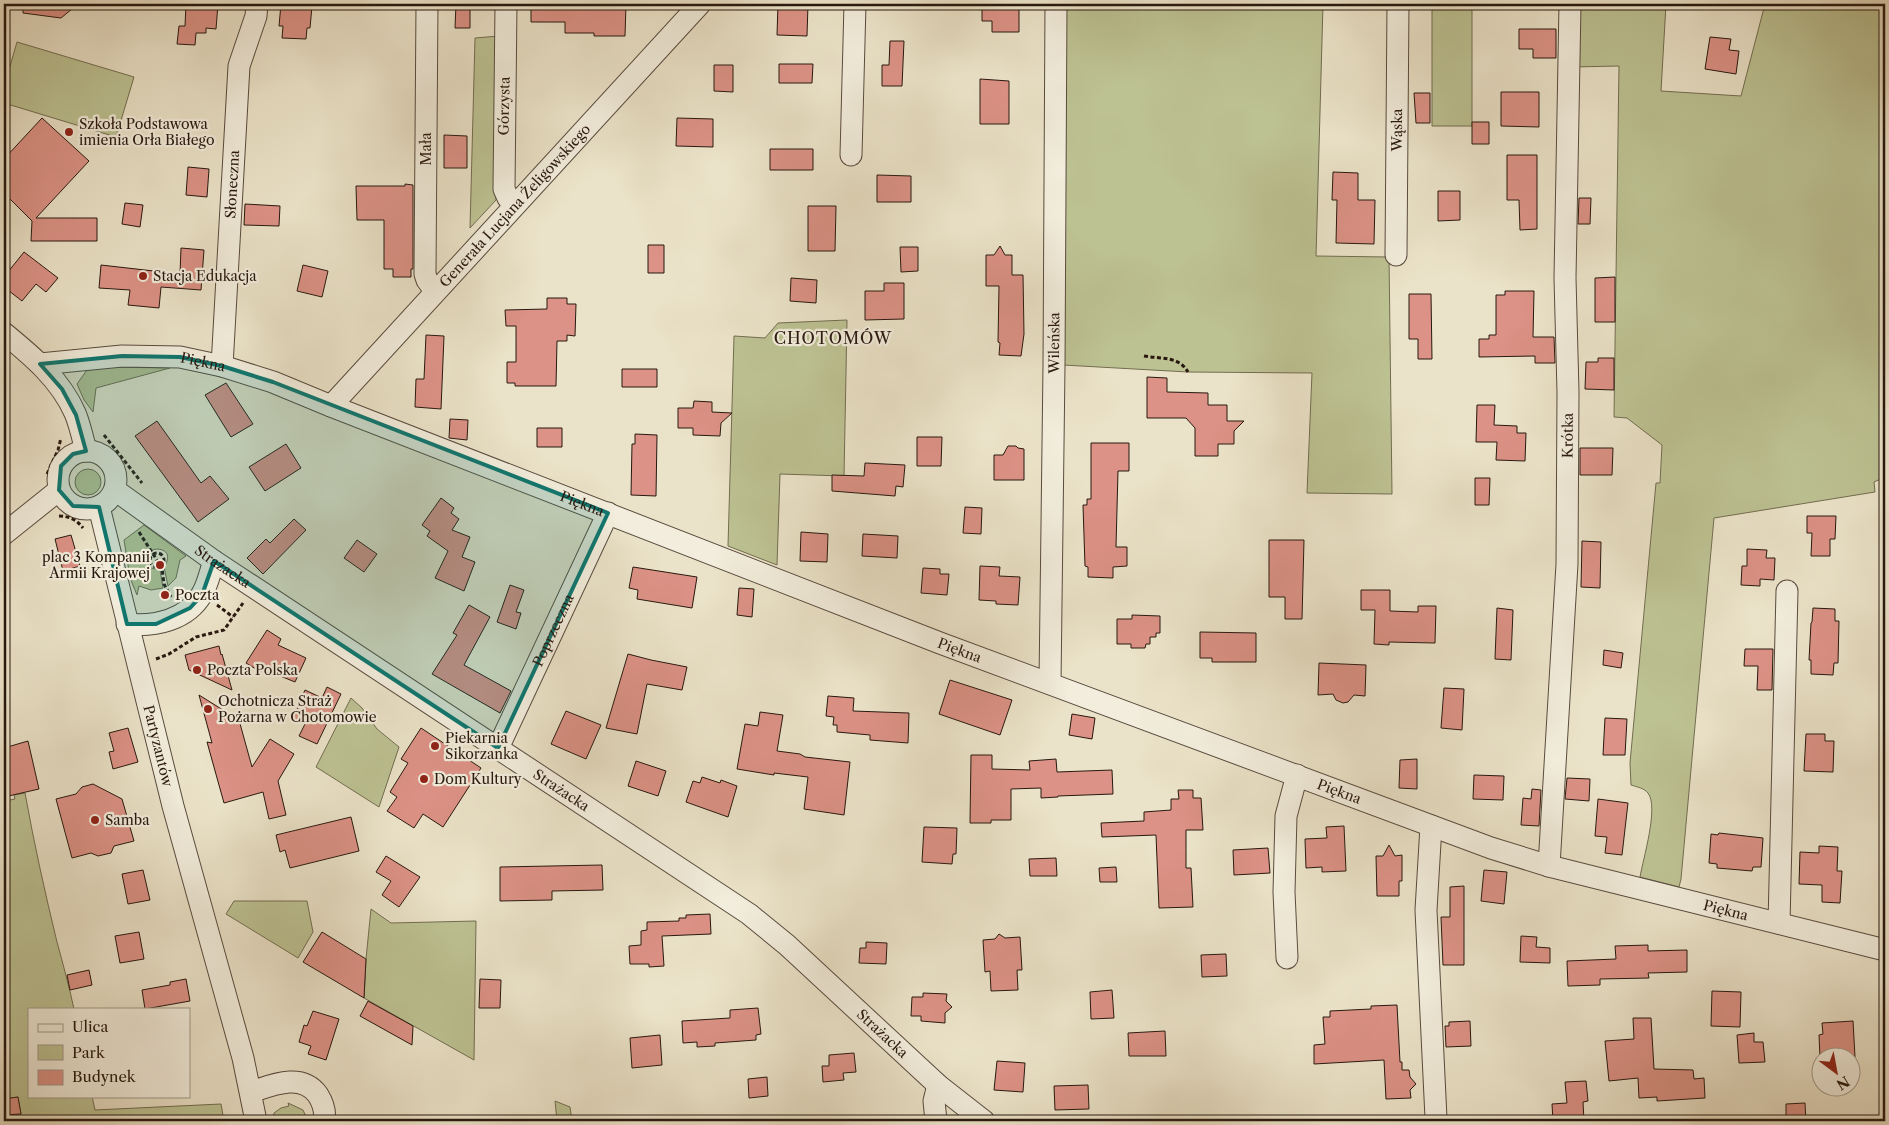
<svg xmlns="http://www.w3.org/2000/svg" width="1889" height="1125" font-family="'Libre Caslon Text',serif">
<rect width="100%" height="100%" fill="#ebe3c9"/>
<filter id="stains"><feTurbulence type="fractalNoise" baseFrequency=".004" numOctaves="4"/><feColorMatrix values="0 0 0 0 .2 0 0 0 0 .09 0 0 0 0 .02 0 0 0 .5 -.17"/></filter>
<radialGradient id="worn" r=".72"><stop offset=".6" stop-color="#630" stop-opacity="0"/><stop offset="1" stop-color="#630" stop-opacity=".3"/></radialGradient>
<path fill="#bdc293" stroke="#726d51" d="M1063,4h260l-7,252 73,1 3,237 -85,-1 5,-120 -124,-1 -125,-7z
M1432,4h40v122h-40z
M1576,4h90l-5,87 80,5 24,-92h115l5,39v434l-11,5 1,10 -161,26 -33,361 -2,8 -39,-10c3,-18 19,-70 8,-84 -4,-5 -11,-6 -17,-8l-1,-22 26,-280h4l2,-38 -35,-27 -13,-1 5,-351 -47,1z
M499,36l-3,164 -26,28 5,-190z
M17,42l117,35 -18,60 -112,-34v-16z
M847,320l-3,156 -64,-2 -3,91 -49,-19 6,-210 31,2 13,-15z
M109,367l61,1 -74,20 -3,24 -9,-12 -7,-16 10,-14z
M75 482a13 13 0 1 1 26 0a13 13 0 1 1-26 0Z
M144,525l42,31 -6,4 -4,18 -8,8 -4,-19c17,-25 -32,-23 -13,1l9,2 3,18 -12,2 -12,-4 -2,9 -7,-17 -6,-38z
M351,698l11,10 15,21 22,18 -20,60 -63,-40z
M25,793c9,50 20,100 32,149 6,22 12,44 17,67h-45v87h63l3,14 126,-6 3,17h-220v-6l17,-1 -3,-17 -14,2v-300l1,2 10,-2 -1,-4z
M234,901h73l6,31 -15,26 -72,-44z
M371,909l20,14 85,-2 -2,139 -110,-62 2,-39z
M555,1101l15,6 2,14h-15z
M288,1103l15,7 5,11h-35l1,-8 7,-5 8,-2z"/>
<path fill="#dc9286" stroke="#28180f" d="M23,4h55l-17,14 -38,-5z
M186,4h32l-2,25 -10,-1v5h-10l-1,12 -18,-1 2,-18h6z
M281,4h26v2h5l-2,22h-3l-1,11 -24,-1 1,-12h-4z
M456,4h14v24h-15z
M595,4h31l-1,32h-31v-3h-29v-11h-34v-16l64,1z
M778,4h30l-1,32 -30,-1z
M982,4h37v28h-27v-11h-10z
M1519,29h37v29h-23v-9h-14z
M1710,37l21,2 -2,11 10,1 -3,23 -31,-5z
M890,41h14l-2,45h-20v-21h7z
M779,64h34l-1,19h-33z
M714,65h19v27l-19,-1z
M980,79l29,2v43h-29z
M1501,92h38v35l-38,-1z
M1414,93h16v30h-14z
M42,118l47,43 -53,57h61v23h-66l1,-20 -28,-28v-34z
M677,118l36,1v28l-37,-1z
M1472,122h17v22h-17z
M444,135l23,1v32h-23z
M770,149h43v21h-43z
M1507,155h30v74l-17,1 -1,-30h-12z
M188,167l21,2 -2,28 -21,-2z
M1333,172l25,1v27h17l-1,44 -38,-1 1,-43h-5z
M877,175l34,1v26h-34z
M405,184l8,1v84h-2v8h-18v-8h-9v-49h-27l-1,-34h49z
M1438,191h22v29l-22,1z
M1579,198h12l-1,26h-12z
M125,203l18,2 -3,22 -18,-3z
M245,204l35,2 -1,20 -35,-1z
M808,206h28l-1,45h-27z
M648,245h16v28h-16z
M1000,246l5,9h7v20h11l1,59 -3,22 -22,-1 1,-12 -2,-1 1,-56h-13v-31h8z
M900,247h18v24l-17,1z
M181,248l23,2 -3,40 -40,-3 -2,21 -31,-3 2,-15 -31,-2 2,-23 79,9z
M24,252l34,26 -12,14 -10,-8 -14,17 -18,-14v-10z
M303,265l25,6 -6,26 -25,-6z
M1615,277v45h-20v-44z
M791,278l26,2 -1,23 -26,-2z
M884,283h20v36l-39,1v-29h19z
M1505,291h29l-1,46h21l1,26h-20v-7l-56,1v-18h10v-4h7v-40h9z
M1409,294h22l1,65h-14v-20h-9z
M547,298h20v6h9l-1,32 -8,-1v6h-10l-1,45h-41v-3h-8v-21h9v-36h-10l-1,-16 42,-1z
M426,335l18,1 -3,73 -26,-2 1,-28h8z
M1598,358h16v32l-29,-1 1,-27h12z
M622,369h35v18h-35z
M1147,377l20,1v14l41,1v12h19v16h17l-10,10v13h-16v12h-23v-28l-9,-10h-39z
M226,383l27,41 -22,13 -26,-42z
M694,401l18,1v10l20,1 -11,10 -1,13 -27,-1v-7h-15v-20h15z
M1477,405h18l-1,20 23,1v7h9l-1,28 -29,-1 1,-18h-21z
M450,419l18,1 -1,20 -18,-2z
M157,421l44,62 9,-7 19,23 -31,23 -63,-86z
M537,428h25v19h-25z
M635,434l22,1 -1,61 -25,-1 1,-51h3z
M917,437h25l-1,29h-24z
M1091,443h38v28h-11l-2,76h11v19l-14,1v11l-25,-1v-10l-3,-1 -2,-61h4v-6h4z
M286,444l15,24 -36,23 -16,-24z
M1008,446h8l2,2 6,1v31h-30v-25h9z
M1580,448h33l-1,27h-32z
M865,463l40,2 -2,22 -7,-1 -1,10 -63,-5v-16l32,1z
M1475,478h15l-1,27h-14z
M441,498l13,10 -3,5 8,6 -7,11 18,7 -8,20 13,5 -11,29 -29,-13 13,-27 -21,-15 3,-5 -8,-6z
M965,507l17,1 -1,26 -18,-1z
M1807,516h29l-1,23h-5v17h-19l1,-23h-5z
M294,519l12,11 -43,44 -16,-16 19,-19 4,4z
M801,532l27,2 -1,28 -27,-1z
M863,534l35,2 -1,22 -35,-2z
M71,535l9,31 -17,5 -8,-32z
M357,540l20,14 -13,18 -20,-14z
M1269,540h35l-2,79h-17v-22h-16z
M1582,541l19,1 -1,46 -19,-1z
M1747,549l20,1 -1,8h9l-1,22 -14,-1v7l-19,-1 1,-19h5z
M980,566l20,1 -1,9 21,1 -2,28 -22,-1v-3l-17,-1z
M633,567l64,10 -5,31 -55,-9 1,-9 -9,-2z
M923,568l17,1v5h9l-2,21 -26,-2z
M510,585l14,5 -8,22 5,1 -5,16 -19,-7z
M739,588l15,1 -2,28 -15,-2z
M1361,590h29v21l28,1v-6h18l-1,37 -46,-1v3l-15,-1 1,-34h-14z
M469,605l21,12 -26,48 47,26 -11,22 -68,-39 25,-39 -4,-2z
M1497,608l16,2 -2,50 -16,-1z
M1813,608l22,1v12h4l-1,42h-4l-1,12 -22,-1v-14h-2l2,-37 1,-1z
M1132,615l28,1v17h-4v4h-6v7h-4l-1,4h-14v-4h-14v-25h15z
M267,630l14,9 -3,6 28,13 -11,24 -32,-13 -2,3 -15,-9z
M1200,632l56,1v29h-44v-4h-12z
M219,646l2,9 1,-1 10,36 -43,-20 -4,-15z
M1745,649h28l-1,41h-15l1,-24h-14z
M1604,650l19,3 -2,15 -18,-3z
M628,654l23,6 36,7 -5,23 -35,-6 -10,50 -31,-6z
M1319,663l47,2 -1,31 -11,-1 -6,7 -5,1 -7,-3 -3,-6 -15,1z
M950,680l62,20 -12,35 -61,-21z
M327,687l14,7 -24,50 -18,-8 6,-12 -12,-5 12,-29 17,8z
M1444,688l20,1 -2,41 -21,-2z
M199,695l40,25 13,47 18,-28 24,15 -16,27 8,34 -17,4 -6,-27 -39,11 -17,-61 5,1z
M828,696l26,2 -1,13 56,2 -1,30 -38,-3v-5l-33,-3v-7h-4l1,-8 -8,-1z
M566,711l35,14 -15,34 -35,-15z
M760,712l23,3 -6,36 23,3 5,3 45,5 -6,53 -40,-6 4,-32 -34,-4v2l-37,-6 8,-45 13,2z
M1072,714l23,4 -3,21 -23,-4z
M1605,718l22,1 -2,36h-22z
M128,728l10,34 -25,7 -4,-17 5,-1 -5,-18z
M421,728l60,40 -38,59 -20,-13 -9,14 -27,-17 10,-14 -7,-5 18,-29 -7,-4z
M1806,734h19v7h9l-1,31 -29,-1z
M28,741l11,48 -35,8v-49z
M971,755h21v14l38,1 -1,-9 27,-2 1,13 55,-2 1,24 -55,2v1l-17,1v-10l-30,1v31h-20v3h-21z
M1417,759v30l-18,-1 1,-28z
M636,761l30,10 -8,25 -30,-10z
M1474,775l30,1 -1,24 -30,-1z
M702,777l18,6 1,-3 16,6 -9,31 -42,-15 7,-21 7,2z
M1567,778l23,1 -1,22 -24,-2z
M93,784l29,15 12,42 -20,5 -3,7 -13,3 -7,-3 -19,5 -16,-59 20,-5 6,-7z
M1532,789l9,1 -2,36 -18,-1 2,-27 8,1z
M1178,790h15v8h8l2,32h-17v38h5l2,39 -34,1 -3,-73 -54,2 -1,-14 43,-2v-9l27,-2v-11h8z
M1598,799l30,4 -6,52 -17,-2 2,-16 -12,-1z
M351,817l8,34 -69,17 -5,-18 -5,2 -4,-17z
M1344,826l2,45 -24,1v-5l-16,1 -1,-29 22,-1 -1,-11z
M924,827l33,1 -1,26h-3l-1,10 -30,-2z
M1719,833l44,5 -2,29h-8l-1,4 -35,-3v-4l-8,-1 2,-29 7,1z
M1389,845l6,11 7,-1v26h-3v15h-22l-1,-40h7z
M1819,846l19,1 -1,24h5l-2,32 -18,-1v-17l-23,-1 1,-32 19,1z
M1268,848l2,25 -36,2 -1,-25z
M386,856l34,21 -21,30 -17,-12 9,-14 -15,-9z
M1056,858l1,18h-27l-1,-17z
M602,865l1,25 -51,1v9l-52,1v-34z
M1116,867l1,15h-17l-1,-14z
M143,870l7,30 -22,4 -6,-30z
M1484,870l23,2 -3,32 -23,-3z
M1464,886v79h-21l-2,-48h9v-30z
M710,914l1,20 -49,2 2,30 -15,1v-3h-19l-1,-18 12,-1v-14l6,-1v-8l32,-1v-3h7v-3z
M139,932l5,27 -24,4 -5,-27z
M322,932l44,27 -2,39 -61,-36z
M999,934l6,4 15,-1 2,33h-5l1,20 -27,1 -1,-20 -5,1 -2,-32 12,-1z
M1521,936l16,1 -1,10 14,1v15l-30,-1z
M866,942l21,1 -1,21 -27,-1 1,-15h6z
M1648,945v6l39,-1v22l-39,1 1,5 -49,1v6l-32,1 -1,-25 49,-2 -1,-13z
M1226,954l1,22 -25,1 -1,-22z
M89,970l3,15 -22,5 -3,-15z
M186,979l4,22 -45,8 -3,-19 28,-5v-3z
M480,979l21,1 -1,28h-21z
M1112,990l2,28 -23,1 -1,-27z
M1712,991l29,1 -1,35 -29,-1z
M923,993l24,1 -1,7 6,6 -7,6v10l-24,-2v-5h-10l1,-19h11z
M368,1001l45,25 -1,19 -52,-29z
M1397,1005l3,57h2v8h7l1,7 6,7 -6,6 1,8 -25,1 -2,-39 -70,4v-19l11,-1 -2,-27h7v-6l41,-2v-3z
M758,1008l3,26 -5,1v5l-41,3v3l-18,1v-5l-14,1 -1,-22 48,-3v-8z
M313,1011l26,8 -13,41 -18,-6 3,-8 -12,-4 5,-17 3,1z
M1633,1018h18l3,51 39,1 1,9 10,-1 1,20 -48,3v-4l-18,1 -1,-20 -29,3 -4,-40 29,-2z
M1470,1021l1,25 -25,1 -1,-21h4v-4z
M1853,1021l2,36 -35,1 -1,-23 4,-1 -1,-11z
M1165,1031l1,25h-37l-1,-23z
M1754,1033v9h9l2,20 -26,1 -2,-28z
M660,1035l2,30 -30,3 -2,-30z
M854,1053l2,19 -13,1 1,7 -21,2 -1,-16h7v-11z
M997,1061l28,2 -2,29 -29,-2z
M767,1077l1,19 -19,2 -1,-19z
M1586,1081l2,20 -5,1 1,19h-31l-1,-17 15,-1 -2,-21z
M1088,1085l1,24 -34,1 -1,-24z
M18,1097l3,17 -17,1v-16z
M1805,1103l1,18h-20v-17z"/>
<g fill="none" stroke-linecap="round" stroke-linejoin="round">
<defs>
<g id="minor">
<path d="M427,4l-2,270 2,6 8,11"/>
<path d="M506,4l-2,185 4,9 6,7"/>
<path d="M851,155l4,-151"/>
<path id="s1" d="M1396,255l2,-251"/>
<path d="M4,333c28,23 56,46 71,80 5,12 8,26 11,38"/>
<path id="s2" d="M40,364l82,-8 58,1 42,9 51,16 58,24 609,237 551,205 58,18 336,84"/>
<path id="s3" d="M222,366l17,-300 17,-50 1,-12"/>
<path id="s4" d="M331,406l369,-402"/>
<circle cx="87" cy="480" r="29"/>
<path id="s5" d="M115,490l99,71 535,353 38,31 151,140 46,36"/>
<path id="s6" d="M99,507l74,299 70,252 13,63"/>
<path d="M4,534l55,-44"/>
<path d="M127,624c28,3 60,-4 75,-30 6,-10 8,-22 12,-33"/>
<path id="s7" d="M1050,683l4,-317 2,-362"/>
<path id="s8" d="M498,748l110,-235"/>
<path d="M1431,826l-5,84 10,208"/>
<path id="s9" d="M1549,866l18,-302 1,-172 -3,-114 5,-274"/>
<path d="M1779,923l8,-332"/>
<path d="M1287,958l-3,-66 2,-76 11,-41"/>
<path d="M251,1092c21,-7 51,-20 67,3 5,8 8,16 6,26"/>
<path d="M936,1121l-2,-20 4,-16"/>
</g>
</defs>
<use href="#minor" stroke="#594b3e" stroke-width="23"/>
<path stroke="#28180f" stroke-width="3" stroke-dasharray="4 2.5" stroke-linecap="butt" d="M1144,356c17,3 35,0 44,16
M104,435l38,48
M47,474l11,-24 3,-12
M59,516c10,0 18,4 24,12
M139,532l23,36 2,16 7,13
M150 560a7 7 0 1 1 14 0a7 7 0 1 1-14 0Z
M217,605l16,12
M156,659l13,-5 27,-17 28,-7 19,-27
M563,1117l1,4"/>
<use href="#minor" stroke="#f2eddc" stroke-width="21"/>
</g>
<path fill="#0f766e" fill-opacity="0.2" stroke="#0f766e" stroke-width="4" stroke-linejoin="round" d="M122,356l58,1 42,9 51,16 335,131 -110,235 -284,-187 -12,34 -12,13 -34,16h-29l-28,-117 -26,-1 -14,-16 2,-24 12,-12 13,-3 -10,-36 -14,-26 -22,-25z"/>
<g fill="#8f2418" stroke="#f2eddc" stroke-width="2">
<circle cx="69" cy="132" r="5"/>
<circle cx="143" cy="276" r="5"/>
<circle cx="160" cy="565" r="5"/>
<circle cx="165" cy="595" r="5"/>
<circle cx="197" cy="670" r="5"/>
<circle cx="208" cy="709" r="5"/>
<circle cx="435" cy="746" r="5"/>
<circle cx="424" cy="779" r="5"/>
<circle cx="95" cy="820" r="5"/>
</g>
<g text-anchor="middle" stroke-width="4.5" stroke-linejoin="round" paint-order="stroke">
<g font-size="14" fill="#28180f" stroke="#f2eddc">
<text transform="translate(504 106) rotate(-89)" y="5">Górzysta</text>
<text dy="5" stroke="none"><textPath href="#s1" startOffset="125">Wąska</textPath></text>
<text transform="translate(426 149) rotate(-90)" y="5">Mała</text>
<text dy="5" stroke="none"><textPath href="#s3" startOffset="182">Słoneczna</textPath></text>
<text dy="5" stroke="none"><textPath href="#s4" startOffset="272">Generała Lucjana Żeligowskiego</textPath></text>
<text dy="5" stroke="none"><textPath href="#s7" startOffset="340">Wileńska</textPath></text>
<text dy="5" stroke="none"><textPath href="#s2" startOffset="164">Piękna</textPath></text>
<text dy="5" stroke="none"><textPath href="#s9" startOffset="431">Krótka</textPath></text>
<text dy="5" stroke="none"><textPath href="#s2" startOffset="569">Piękna</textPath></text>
<text dy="5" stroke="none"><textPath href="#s5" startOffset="132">Strażacka</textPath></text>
<text dy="5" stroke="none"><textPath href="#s8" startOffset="130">Poprzeczna</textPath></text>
<text dy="5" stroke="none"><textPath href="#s2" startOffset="974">Piękna</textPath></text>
<text dy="5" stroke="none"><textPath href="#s6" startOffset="246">Partyzantów</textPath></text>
<text dy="5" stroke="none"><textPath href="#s5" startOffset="538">Strażacka</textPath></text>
<text dy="5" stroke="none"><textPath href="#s2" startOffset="1379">Piękna</textPath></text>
<text dy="5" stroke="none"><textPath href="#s2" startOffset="1784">Piękna</textPath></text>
<text dy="5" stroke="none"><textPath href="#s5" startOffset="942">Strażacka</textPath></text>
</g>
<g font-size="14" fill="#28180f" stroke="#f2eddc" text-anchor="start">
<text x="79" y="129">Szkoła Podstawowa<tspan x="79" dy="16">imienia Orła Białego</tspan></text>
<text x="153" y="281">Stacja Edukacja</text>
<text x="150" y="562" text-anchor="end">plac 3 Kompanii<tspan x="150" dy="16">Armii Krajowej</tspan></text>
<text x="175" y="600">Poczta</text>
<text x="207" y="675">Poczta Polska</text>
<text x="218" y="706">Ochotnicza Straż<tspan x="218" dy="16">Pożarna w Chotomowie</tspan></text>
<text x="445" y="743">Piekarnia<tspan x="445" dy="16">Sikorzanka</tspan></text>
<text x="434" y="784">Dom Kultury</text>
<text x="105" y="825">Samba</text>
</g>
<g font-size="16" letter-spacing="1" fill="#28180f" stroke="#f2eddc">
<text x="833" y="344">CHOTOMÓW</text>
</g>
</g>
<rect width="1889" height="1125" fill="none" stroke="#ebe3c9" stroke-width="20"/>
<rect x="5" y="5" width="1879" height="1115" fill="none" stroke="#28180f" stroke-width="2.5"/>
<rect x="10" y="10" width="1869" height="1105" fill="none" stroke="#28180f"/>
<rect x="28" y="1008" width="162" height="90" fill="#f2eddc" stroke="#a1988a"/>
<rect x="38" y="1024" width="25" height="8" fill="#f2eddc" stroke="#a1988a"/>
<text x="72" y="1032" font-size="15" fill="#28180f">Ulica</text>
<rect x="38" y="1045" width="25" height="15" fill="#bdc293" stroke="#a1988a"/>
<text x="72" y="1058" font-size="15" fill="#28180f">Park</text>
<rect x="38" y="1070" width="25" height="15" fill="#dc9286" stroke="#a1988a"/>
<text x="72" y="1082" font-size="15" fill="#28180f">Budynek</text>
<g transform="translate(1836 1072) rotate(148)"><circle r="24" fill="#f2eddc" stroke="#a1988a"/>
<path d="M0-4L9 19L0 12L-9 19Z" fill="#8f2418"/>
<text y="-8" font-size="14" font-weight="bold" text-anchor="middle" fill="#28180f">N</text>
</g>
<rect width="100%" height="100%" filter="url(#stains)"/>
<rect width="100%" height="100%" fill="url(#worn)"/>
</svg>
